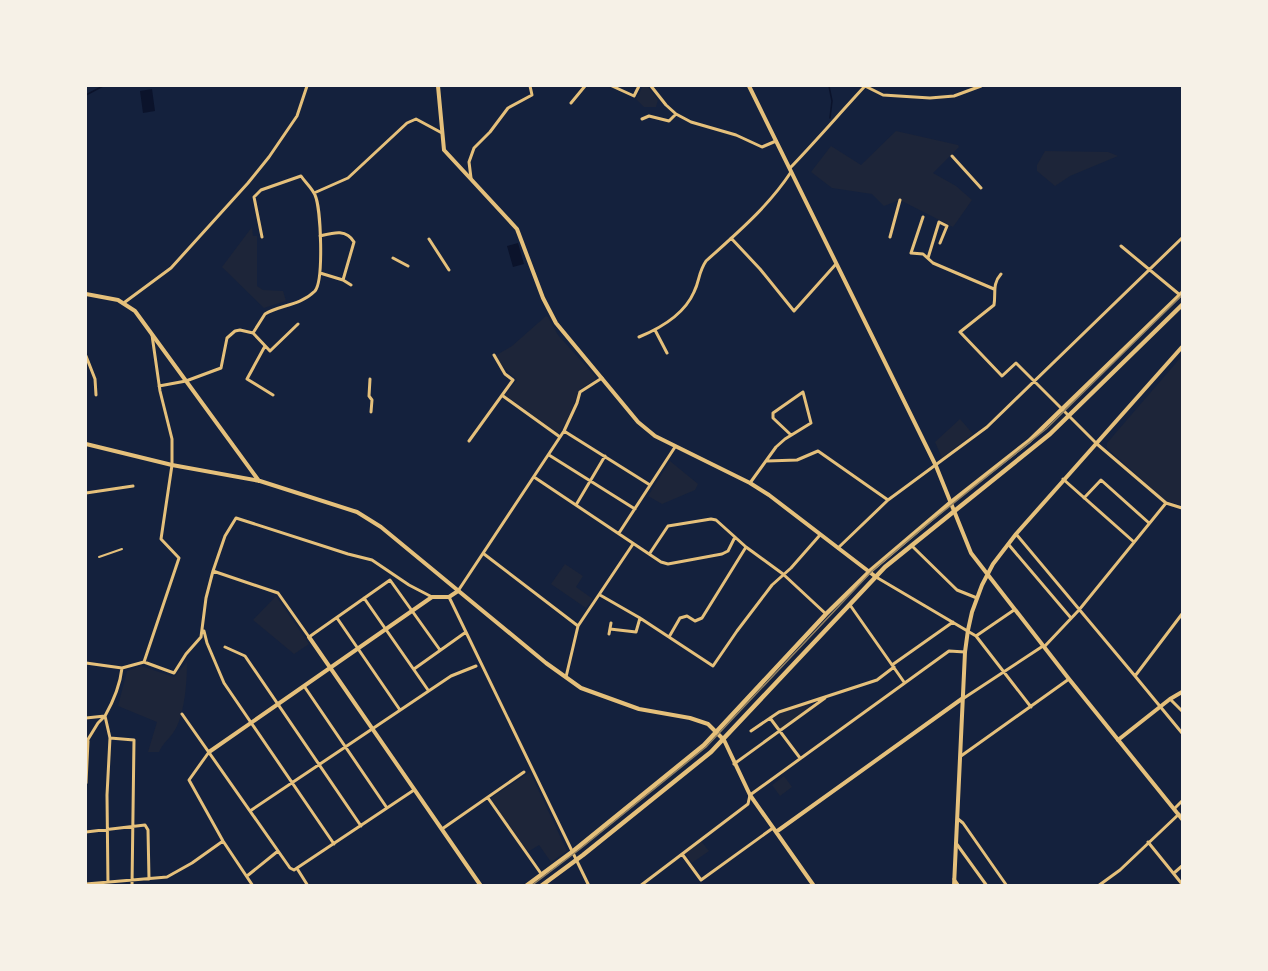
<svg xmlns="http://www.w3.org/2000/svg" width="1268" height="971" font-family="'Fira Sans',sans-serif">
<rect width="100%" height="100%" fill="#14213d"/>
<path fill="#1d2539" d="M643,86h4l11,14 -2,7h-12l-8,-8z
M896,131l62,14 1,2 -26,26 23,13 16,14 -19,27 -53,-27 -16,6 -12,-12 -40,-6 -21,-16 20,-26 30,19z
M1045,151l63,1 10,4 -48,20 -15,10 -18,-15v-6z
M252,227l1,9h4v50l6,4 20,1 3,10 -22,7 -42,-41z
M546,316l2,1 10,18 37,41v4l-15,9 -12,30 -10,15 -53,-39 12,-15 -24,-23 19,-11z
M1182,356v149l-13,-3 -7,-4 -55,-50v-5z
M960,419l13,15 -31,24 -7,-16z
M670,461l28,23 -3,6 -33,14 -14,-8z
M565,564l18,12 -7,11 17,12 -7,9 -35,-24z
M276,596l33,48 -15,10 -41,-34z
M187,662c0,19 -2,55 -14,71 -5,7 -10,10 -14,19h-11l9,-30 -39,-16 9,-35 14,-5 33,11z
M809,703l1,4 -30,22 -8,-11 10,-6z
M530,772l37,79 -16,11 -12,-17 -11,7 -37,-51 1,-4z
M784,776l8,11 -12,9 -8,-11z
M701,841l8,10 -17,12 -7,-10z"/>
<path fill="#0b132b" d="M152,89l3,22 -12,2 -3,-22z
M518,243l6,21 -11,3 -6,-21z"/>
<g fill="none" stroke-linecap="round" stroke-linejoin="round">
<path stroke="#0b132b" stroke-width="1.5" d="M829,86l3,15 -2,17
M86,95l17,-9"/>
<path stroke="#e5c07b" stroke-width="2" d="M99,557l23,-8"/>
<path stroke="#e5c07b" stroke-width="3" d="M612,86l22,10 5,-10
M651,86l15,19 10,9 15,8 45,13 26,12 14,-6
M865,86l18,9 47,3 24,-2 27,-10
M571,103l14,-17
M642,119l7,-3 20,5 7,-7
M952,156l29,32
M790,168c26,-27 50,-55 75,-82
M471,178l-2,-16 5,-14 16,-16 18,-24 24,-13 -2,-9
M314,193l34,-15 59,-55 9,-4 26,14
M923,217l-12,36 12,1 10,9 61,26
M320,236c12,-3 26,-8 34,6l-11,38
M890,237l10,-37
M731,238l29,31 34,42 42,-47
M429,239l20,31
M1121,246l59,49
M393,258l15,8
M928,258l11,-36 8,4 -7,17
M320,273l23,7 8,5
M1001,274c-9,10 -5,19 -7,31l-34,27 42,44 14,-13 81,81 69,59 -87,107 -35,37
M125,302l46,-34 77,-85 21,-26 28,-41 10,-30
M655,330l12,23
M253,333l12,-19c14,-9 35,-8 50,-23 9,-11 6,-83 0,-96 -3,-7 -10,-13 -14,-19l-40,14 -7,7 8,40
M639,337c22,-9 45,-22 55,-45 6,-12 4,-19 12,-31 31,-28 62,-54 85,-89
M265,346l-18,33 26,16
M86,356l9,23 1,16
M370,379l-1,17 3,4 -1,12
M159,386l27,-5 35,-13 6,-30 8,-7 5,-1 13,3 17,18 28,-27
M503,396l57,41
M564,431l86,54
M469,441l44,-61 -8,-6 -11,-19
M549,455l86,54
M767,461l30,-1 21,-9 70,49
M534,477l127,85 7,2 54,-10 6,-3 7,-14
M1063,479l71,63
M750,483l26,-36 9,-8 26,-16 -8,-31 -30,21v5l18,17
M86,493l47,-7
M1084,498l17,-18 48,43
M1166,503l16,5
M576,505l29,-49
M619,533l56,-86
M1016,534l119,142
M1009,545l62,73
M912,546l45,44 20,8
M838,548l50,-48 99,-73 195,-189
M650,553l18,-27 43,-7 5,1 30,27
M484,554l94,72
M213,571l12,-35 11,-18 112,36 24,6 37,25 23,12
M876,577l100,59 55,71
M458,591l106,-160 13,-28 3,-11 22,-14
M600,595l40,23 73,48 24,-35 35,-46 19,-17 29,-33
M449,597l140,289
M364,598l64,92
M850,605l54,77
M1182,614l-47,62 47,57
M337,618l63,92
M610,629l26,3 4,-14
M204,631l3,12 17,40 110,161
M609,634l2,-11
M976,636l38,-26
M669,637l11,-19 7,-2 8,5 7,-3 44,-71 37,27 43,40
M225,647l20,9 116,170
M144,662l35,-104 -18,-19 11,-74v-26l-12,-48 -8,-56
M86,663l36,5 22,-6 30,11 12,-19 15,-17 5,-39 7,-27 65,22 31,44 81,-57 50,70
M892,665l61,-43
M414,669l52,-37
M566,677l12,-51 55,-82
M304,686l83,122
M964,698l79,-52
M1170,699l12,12
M182,714l108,154 4,2 120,-80
M86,718l19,-2
M770,718l30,40
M751,731l28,-19 98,-32 17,-13
M110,738l24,2 -2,146
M87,741l11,-18 7,-7
M209,752l-20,28 34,61 30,45
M961,756l108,-77
M734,764l91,-66
M86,783l2,-42
M488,798l54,77
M1174,809l8,-8
M250,811l201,-135 25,-10
M958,819l5,4 44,63
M442,829l82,-57
M86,832l59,-7 3,5 1,49
M1148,842l34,42
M956,843l31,43
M682,854l19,26 72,-52
M298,870l10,16
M1174,873l8,-7
M247,876l31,-25
M954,879l5,7
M86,884l81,-7 25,-14 31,-22
M108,886l-1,-91 3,-57 -5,-22c9,-16 15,-30 17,-48
M640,886l108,-82 2,-9 199,-144 16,1
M1098,886l22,-16 59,-56"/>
<path stroke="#e5c07b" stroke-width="4" d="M438,86l6,64 73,79 26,69 13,25 82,99 17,14 95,47 19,12 107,82
M749,86l187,380 35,87 98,126 113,140
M86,294l32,6 17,11 124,170
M86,444l86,21 88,16 97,31 24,15 165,136 35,25 58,21 51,9 18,6 16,16 26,55 64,91
M309,637l172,249
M1118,740l52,-41 12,-7
M209,752l223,-155h17l9,-6
M776,832l187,-134
M954,886l11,-234 3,-22 4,-18 10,-27 11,-21 23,-30 166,-187"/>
<path stroke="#e5c07b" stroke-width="4.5" d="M526,886l46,-34 132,-107 122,-131 44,-43 80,-68 79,-62 153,-148
M541,886l42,-31 128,-103 174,-185 165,-133 132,-129"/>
<path stroke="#918062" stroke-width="1.5" d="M531,886l49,-37 126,-102 166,-176 58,-49 116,-93 136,-134"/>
</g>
<rect width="1268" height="971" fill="none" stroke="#f6f1e7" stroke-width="174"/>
</svg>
